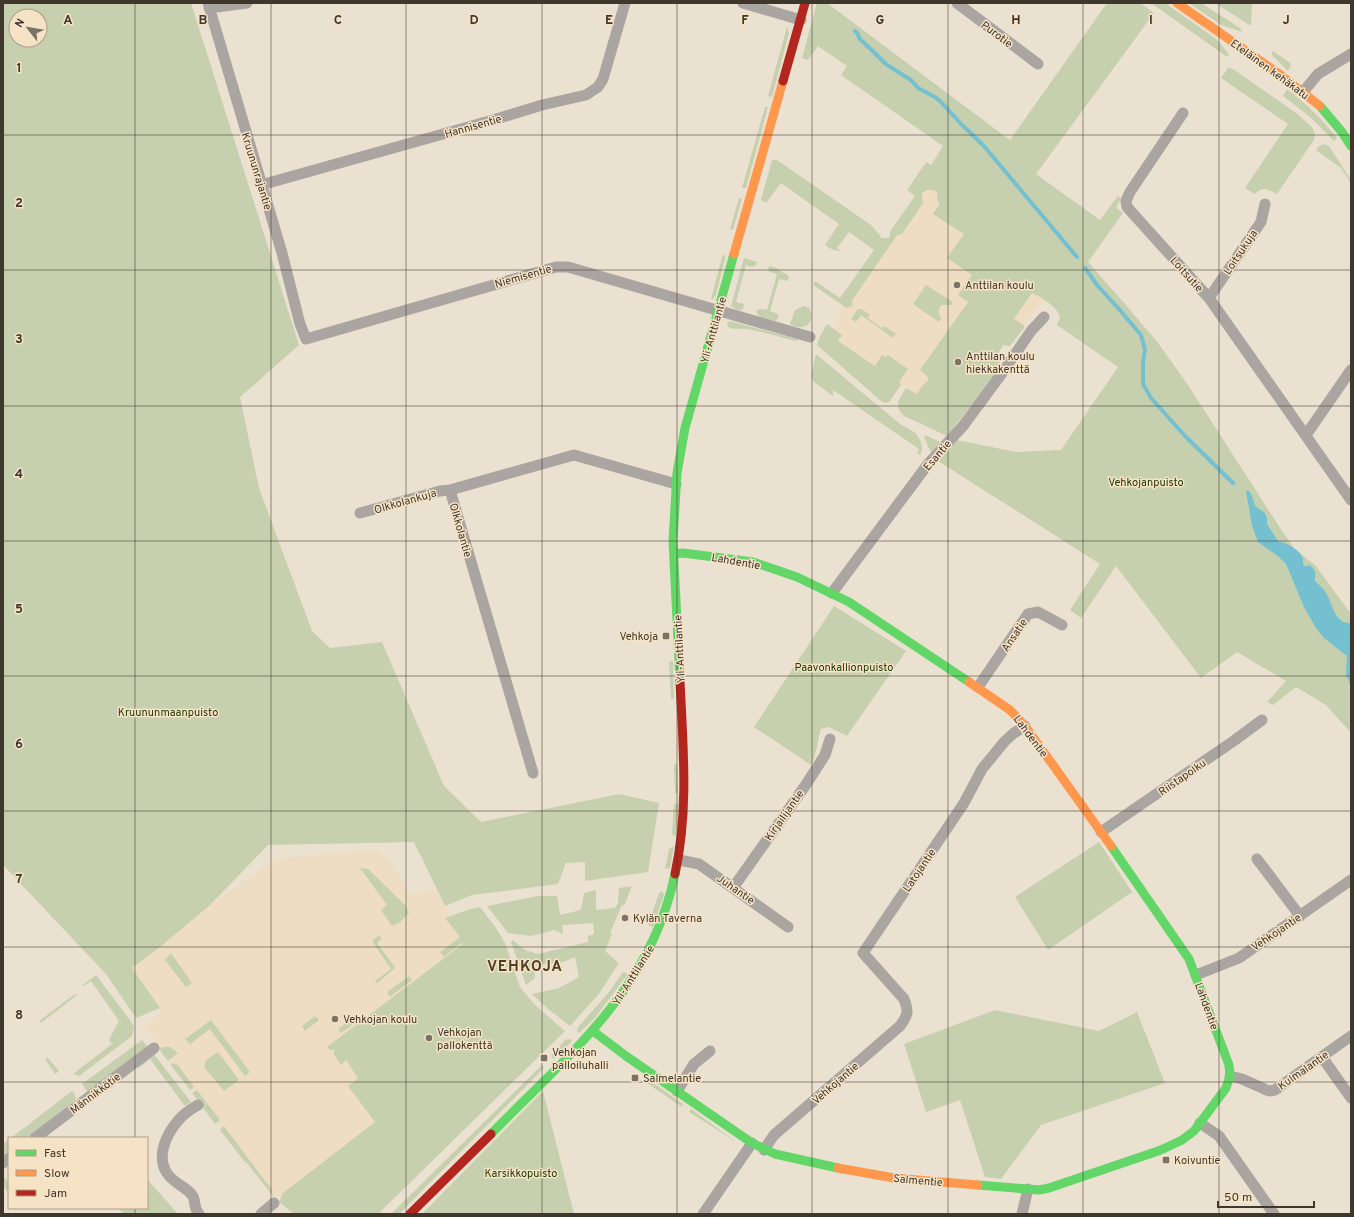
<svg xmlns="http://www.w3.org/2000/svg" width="1354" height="1217" font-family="Overpass,sans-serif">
<rect width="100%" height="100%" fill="#ebe1d1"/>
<path fill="#eeddc2" d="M932,177l136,92 -24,31 -47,54 -80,41 -88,-58 5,-8 9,-23z
M377,849l14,13 19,32 23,-5 12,17 18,38 -88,178 -100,77 -131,-173 17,-14 -1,-4 -29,-40 29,-21 50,-42 66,-46z"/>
<path fill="#c6d0ae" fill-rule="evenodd" d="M3,3h188l108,342 -59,52 19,91 53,143 18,17 52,-6 62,144 37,36 138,-28 40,9 -11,69 -63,9v-19l-19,1 -8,21 -86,11 -27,11 -31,-64 -146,3 -58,60 -50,42 -28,21 28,40 -24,10 -30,-44 -103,-109zM16,16h24v24h-24z
M817,3h10l183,137 97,-137h33l14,10 -118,161 64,46 18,-24 3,2 -5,10 7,5 -35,49 37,42 33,39 30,42 94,146 12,17 22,18 32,44 3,2v121l-25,-28 -30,-18 -23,18 -6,-3 19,-21 -49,-29 -36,26 -85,-112 -35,52 -11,-8 30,-46 -162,-103 19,-21 59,12 45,-2 57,-83 -61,-42 3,-8c-3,-11 -18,-19 -28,-24l-18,26 10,6v3l-14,18 -7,-1 -5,9 2,1 2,4 -8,11 3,3 -50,63 -43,-20c-11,-10 -5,-17 2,-28l11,6 5,-8 7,-6 -2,-4 -7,-6 48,-68 -10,-7 14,-20 -25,-17 17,-24 -31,-20 7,-10 -2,-1 -1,-11c-6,-4 -11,-3 -15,2v4l1,5 -21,31 -5,1 -46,67 2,2c-2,3 -4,4 -8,3l-32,-22 2,-4 25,17 34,-48 -25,-18 -12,16 4,3 -8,-1 -8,-5 14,-21 -58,-41 -15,20 -5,-3 11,-40h5l94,65 9,10 1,3h8l2,-8 24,-34 -8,-6 19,-28 5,3 12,-19 -102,-71 6,-9 -29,-20 -10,14 -6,-2z
M1151,3h14l44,31 8,6 12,14 -2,3z
M1189,3h12l39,25 2,4 -21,-7z
M1215,3h37l-1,23z
M787,27l2,6 -17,64 -4,-1z
M1273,51l17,12 1,3 -3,5 -17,-17z
M1228,68l5,1 63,44 16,14 3,7 -1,6 -37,54c-10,-5 -13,-8 -23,0l-9,-6 43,-64 -67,-46z
M1287,89c19,14 35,30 50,49l-3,3 -25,-25 -26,-20z
M765,107h3l-22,81h-4z
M1324,144l5,2 22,34v3l-10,-15 -25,-18 3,-4z
M739,198l3,1 -9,31 -3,-1z
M726,254l-10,41 -3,4h-2l11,-42z
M744,258l13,4 -1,3 -4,2 -6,-2 -10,37 9,2 -3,6h-5l-6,-4z
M769,266l7,2 13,8 -1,5 -9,-2 -9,32 8,3 1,2 -3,5c-7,-2 -18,-2 -20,-10l4,-2 7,1 10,-36 -9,-3z
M926,285l27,17 -2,3h-10l-3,7 3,6 -2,4 -26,-18z
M804,306l5,2 3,7c-1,13 -12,15 -22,9l5,-14z
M858,309h4l8,6 -2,3 14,10 2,-2 12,8 -3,4 -32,-23 -5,7 -5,-3z
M730,321l67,18 1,1 -2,1c-17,-4 -33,-10 -50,-12 -6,-1 -13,1 -18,-2l-1,-4z
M827,324l15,11 -4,6 37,25 7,-11 4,2 2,-2 20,14 -9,13 2,3 -12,17 -4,1 -4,-2 -64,-56 2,-7z
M816,354l84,70c4,3 10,5 14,8 6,5 11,16 6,23l-3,-2 2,-4 -86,-59v6l-19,-14 -3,-6z
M925,435l15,7 -9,11 -7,-16z
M834,606l72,45 -59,85 -18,-9 -8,2c-4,13 -4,25 -10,36l-57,-38z
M673,661l1,38h-3l-2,-37z
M677,764l1,29h-3l-1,-28z
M678,803l-2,33 -4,-1 2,-31z
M1099,842l33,50 -84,58 -33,-53z
M674,846l-4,22 -5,1 4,-20z
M360,868l8,1 38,37 3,7 -10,10 -7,3 -11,-16 6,-5z
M632,886l-8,20 -2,-1 -12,28 2,1 -7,17 14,12 -21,32 -28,31 -22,-17 -16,-15 27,-6 20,-11 -4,-20 -12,5 -29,4 1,12 -9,7 -15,-43 2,-2 12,10 13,4 50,-12v-6l6,-2 -1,-11 -31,2 1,9 -9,-4 -23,6 -23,-3 -21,-27 51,-10h19l3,19 21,-5 3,-17 12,-3v20l19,-2 3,-5 1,-15z
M662,891l2,4 -11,32 -5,-2 11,-32z
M480,907l16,21 9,15 15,44 15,18 30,26 -187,183h-84l-15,-12 4,-9 92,-71 -27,-36 10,-8 -12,-18 -5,5 -8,-12 2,-2 -2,-2 -2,2 -4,-4 136,-103 -1,-1 -18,14 -4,-5 20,-15 -15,-19 25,-9z
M379,935l3,4 -5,4 17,23 1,2 -18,15 -2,-2 16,-12 -19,-28z
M171,953l21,30 -6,4 -21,-27z
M623,972l5,2 -34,45 -15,14 -2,-2 1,-4 31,-35z
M96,975l36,48 2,5 -2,8 -53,40 -6,-2 39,-30 -3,-4 10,-19 -28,-40 -7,5 -1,-1z
M409,976l3,4 -22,17 -3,-5z
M75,994l2,1 -36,28 -2,-2z
M995,1010l104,21 38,-19 28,71 -124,42 -40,54 -16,-2 -25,-77 -34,12 -22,-68z
M315,1016l4,4 -14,11 -3,-5z
M355,1016l3,5 -17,12 -3,-4z
M211,1020l39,52 -5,4 -35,-47 -20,15 -5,-5z
M570,1039l2,2 -18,18 -3,-3 14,-16z
M142,1040l6,7 -60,46 -6,-9z
M163,1047h7l8,6 -10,8 -9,-12z
M218,1052l21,28 -15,11 -20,-24 2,-7z
M153,1053l38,49 -6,4 -35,-47 -11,9 -1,-3z
M47,1057l12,14 -4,3 -10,-15z
M173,1063l5,2 16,22 -4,3 -17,-22 -2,-3z
M542,1065l2,3 -145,146h-8z
M649,1080l34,24 -1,3 -35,-24z
M197,1090l23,30 -5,4 -23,-31z
M72,1091c3,4 5,6 2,10l-48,37h-15z
M543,1091l31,123h-152z
M691,1109l44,32 -46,-29z
M224,1126l48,64 1,6 -27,-34 -2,-1 -24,-31z
M9,1139v12l-6,4v-11z
M3,1175l6,8v11l-6,-8z
M147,1179l31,35h-54l-6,-6h29z"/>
<path fill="#74c0d1" d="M1246,491h3l3,5 3,10 10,7 2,5v6l11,17c8,2 22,8 25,18 0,2 0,4 1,7h3l3,-1c7,7 5,7 5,16 4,4 8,7 11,12 7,11 8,31 25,30v64l-5,-13 1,-18 -23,-18 -8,-10 -12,-21 -18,-43 -7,-7 -21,-15 -6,-16z"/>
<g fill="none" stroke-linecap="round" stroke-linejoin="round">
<path stroke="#74c0d1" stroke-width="4" d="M855,31l3,3 1,4 28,27 24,15 7,8 17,9 6,5 20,22 22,21 94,112
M1085,268l12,17 21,23 23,27 4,15 -2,11v23l8,14 35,39 47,46"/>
<path stroke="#aba5a2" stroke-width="11" d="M208,3l74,250 18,71 6,15 250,-72h12l242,70
M743,3l58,17
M957,3l81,61
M209,8l38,-5
M1303,92l15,-18 33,-20
M1183,113l-53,79 -4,9 1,6 82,91 142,202
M261,185l232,-65 49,-15 44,-10 12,-8 5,-8 22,-76
M1209,298l52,-76 4,-18
M1306,435l45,-65
M360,513l80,-22 10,-1
M832,593l96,-129 35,-38 37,-50 31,-45 13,-14
M978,687l50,-73 10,-2 24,13
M533,773l-83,-283 124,-35 102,29
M1101,832l134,-92 27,-20
M1257,859l43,57
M679,860l20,4 89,63
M733,888l72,-102 20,-31 5,-16
M1196,975l43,-17 112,-78
M1322,1057l29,41
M1230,1076l12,3 27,12 6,-1 76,-54
M677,1091l17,-27 16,-13
M198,1105c-7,4 -16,10 -21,17 -11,13 -21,35 -10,51 6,10 18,13 25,22 5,6 0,11 7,19
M1200,1123l19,13 55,78
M35,1138l119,-90
M764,1150l10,-15 126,-109c8,-11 9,-14 4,-27l-41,-46 101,-150 18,-34 23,-28 9,-8 11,-7
M3,1163l6,-5
M261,1214l13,-11
M703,1214l49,-71
M1022,1214l6,-25"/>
<path stroke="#63d668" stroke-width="9" d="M1320,106l22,26 9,14
M674,554l9,-1 70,9 44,15 52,25 120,80
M680,681l-7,-140 4,-68 8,-45 49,-174
M593,1031l33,25 126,87 23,11 63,14
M491,1134c78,-80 160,-144 184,-260
M978,1185l61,5 10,-2 112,-38 21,-10 12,-9 32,-43 4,-12 -1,-11 -40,-106 -78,-113"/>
<path stroke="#ff974d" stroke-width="9" d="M1177,3l105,73 38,30
M734,254l49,-173
M969,682l41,28 15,16 86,120
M838,1168l56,10 84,7"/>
<path stroke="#b3261e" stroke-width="9" d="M783,81l22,-78
M675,874c14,-64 8,-128 5,-193
M410,1214l81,-80"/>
</g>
<path fill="none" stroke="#3f372c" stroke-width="1" stroke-opacity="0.55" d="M135,3v1135M271,3v1211M406,3v1211M542,3v1211M677,3v1211M812,3v1211M948,3v1211M1083,3v1211M1219,3v1211M3,135h1348M3,270h1348M3,406h1348M3,541h1348M3,676h1348M3,811h1348M3,947h1348M3,1082h1348M135,1208v6"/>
<g fill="#7b7266" stroke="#f6e3c6" stroke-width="1.5">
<circle cx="957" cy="285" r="4"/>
<circle cx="958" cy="362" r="4"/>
<rect x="662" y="632" width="8" height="8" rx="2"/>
<circle cx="625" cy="918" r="4"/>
<circle cx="335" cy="1019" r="4"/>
<circle cx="429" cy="1038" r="4"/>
<rect x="540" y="1054" width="8" height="8" rx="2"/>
<rect x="631" y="1074" width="8" height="8" rx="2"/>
<rect x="1162" y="1156" width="8" height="8" rx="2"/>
</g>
<g text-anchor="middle" stroke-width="3" stroke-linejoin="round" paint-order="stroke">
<g font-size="11" fill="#3f372c" stroke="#f6e3c6">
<text transform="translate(997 34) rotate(37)" y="4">Purotie</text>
<text transform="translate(1270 69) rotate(36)" y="4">Eteläinen kehäkatu</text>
<text transform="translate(473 126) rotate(-16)" y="4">Hannisentie</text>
<text transform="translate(257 171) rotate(73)" y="4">Kruununrajantie</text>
<text transform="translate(1240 252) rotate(-56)" y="4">Loitsukuja</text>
<text transform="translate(1187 274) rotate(48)" y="4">Loitsutie</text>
<text transform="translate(523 276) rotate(-16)" y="4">Niemisentie</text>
<text transform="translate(713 330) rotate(-74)" y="4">Yli-Anttilantie</text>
<text transform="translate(937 455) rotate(-49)" y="4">Esantie</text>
<text transform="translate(405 501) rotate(-16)" y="4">Olkkolankuja</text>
<text transform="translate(461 530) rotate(74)" y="4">Olkkolantie</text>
<text transform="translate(736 561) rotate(10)" y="4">Lahdentie</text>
<text transform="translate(1014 635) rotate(-56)" y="4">Ansatie</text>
<text transform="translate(679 649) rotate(-93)" y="4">Yli-Anttilantie</text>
<text transform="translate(1031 736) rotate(53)" y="4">Lahdentie</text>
<text transform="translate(1182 777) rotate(-35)" y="4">Riistapolku</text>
<text transform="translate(784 815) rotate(-55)" y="4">Kirjailijantie</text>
<text transform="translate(919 870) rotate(-56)" y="4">Latojantie</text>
<text transform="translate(736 889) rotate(35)" y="4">Juhantie</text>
<text transform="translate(1276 932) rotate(-34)" y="4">Vehkojantie</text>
<text transform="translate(633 975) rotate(-58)" y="4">Yli-Anttilantie</text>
<text transform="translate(1207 1006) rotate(70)" y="4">Lahdentie</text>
<text transform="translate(1303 1070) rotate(-35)" y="4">Kulmalantie</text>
<text transform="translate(835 1083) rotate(-41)" y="4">Vehkojantie</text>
<text transform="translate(95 1093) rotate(-37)" y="4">Männikkötie</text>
<text transform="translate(918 1180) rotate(5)" y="4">Salmentie</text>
</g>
<g font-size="11" fill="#3f372c" stroke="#f6e3c6" text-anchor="start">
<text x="965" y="289">Anttilan koulu</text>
<text x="966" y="360">Anttilan koulu<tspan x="966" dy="13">hiekkakenttä</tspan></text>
<text x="658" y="640" text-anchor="end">Vehkoja</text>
<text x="633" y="922">Kylän Taverna</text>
<text x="343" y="1023">Vehkojan koulu</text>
<text x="437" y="1036">Vehkojan<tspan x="437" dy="13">pallokenttä</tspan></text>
<text x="552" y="1056">Vehkojan<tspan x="552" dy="13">palloiluhalli</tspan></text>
<text x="643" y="1082">Salmelantie</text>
<text x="1174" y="1164">Koivuntie</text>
</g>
<g font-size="11" fill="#223c06" stroke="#f6e3c6">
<text x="1146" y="486">Vehkojanpuisto</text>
<text x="844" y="671">Paavonkallionpuisto</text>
<text x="168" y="716">Kruununmaanpuisto</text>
<text x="521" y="1177">Karsikkopuisto</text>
</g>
<g font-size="15" font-weight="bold" letter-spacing="1" fill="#4f3f26" stroke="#f6e3c6">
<text x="525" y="971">VEHKOJA</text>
</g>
</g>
<g font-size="13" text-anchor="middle" font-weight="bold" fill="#3f372c" stroke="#f6e3c6" stroke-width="3" stroke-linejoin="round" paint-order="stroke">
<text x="68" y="24">A</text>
<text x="203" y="24">B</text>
<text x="338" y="24">C</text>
<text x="474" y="24">D</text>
<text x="609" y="24">E</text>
<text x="745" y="24">F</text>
<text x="880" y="24">G</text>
<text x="1016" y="24">H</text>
<text x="1151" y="24">I</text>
<text x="1286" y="24">J</text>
<text x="19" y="72">1</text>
<text x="19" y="207">2</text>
<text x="19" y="343">3</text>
<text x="19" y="478">4</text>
<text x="19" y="613">5</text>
<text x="19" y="748">6</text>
<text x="19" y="883">7</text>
<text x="19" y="1019">8</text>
</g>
<rect width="1354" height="1217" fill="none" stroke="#3f372c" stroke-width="8"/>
<rect x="8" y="1137" width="140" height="72" fill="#f6e3c6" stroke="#ad9e88"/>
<rect x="16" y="1150" width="20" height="6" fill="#63d668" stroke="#ad9e88"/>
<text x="44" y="1157" font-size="12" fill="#3f372c">Fast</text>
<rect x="16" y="1170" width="20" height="6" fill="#ff974d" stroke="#ad9e88"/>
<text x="44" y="1177" font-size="12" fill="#3f372c">Slow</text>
<rect x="16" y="1190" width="20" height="6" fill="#b3261e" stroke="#ad9e88"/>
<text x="44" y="1197" font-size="12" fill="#3f372c">Jam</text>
<g transform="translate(28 28) rotate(301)"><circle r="19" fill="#f6e3c6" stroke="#ad9e88"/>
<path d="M0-3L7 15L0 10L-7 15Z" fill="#7b7266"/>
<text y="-6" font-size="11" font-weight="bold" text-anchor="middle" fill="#3f372c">N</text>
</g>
<path d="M1218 1201v6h96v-6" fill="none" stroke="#3f372c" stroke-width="2"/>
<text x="1224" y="1201" font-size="12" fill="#3f372c" stroke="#f6e3c6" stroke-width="3" paint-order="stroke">50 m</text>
</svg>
